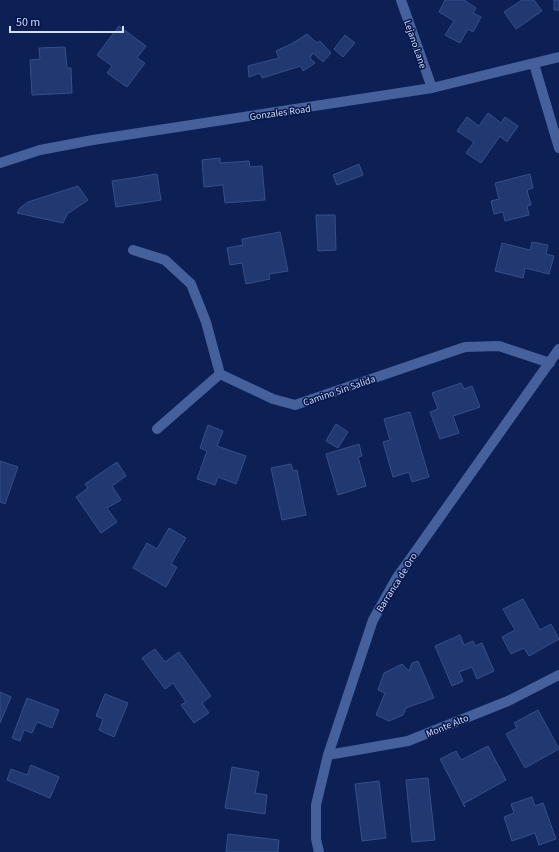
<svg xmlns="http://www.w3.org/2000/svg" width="559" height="852" font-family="'Source Sans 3',sans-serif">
<rect width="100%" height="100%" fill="#0c2056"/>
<path fill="#213870" stroke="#364f89" d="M445,0h19l12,8 -3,5 8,4 -8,15 -5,-3 -8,14 -15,-8 9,-14 -15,-9z
M522,0h12l8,11 -26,18 -12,-17z
M554,0h5v10h-5z
M119,26l27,20 -9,12 8,5 -18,24 -20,-14 5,-7 -15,-11z
M307,34l10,9 3,-2 11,12 -8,9 -10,-9 -3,5 5,5 -12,8 -2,-5 -39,12 -2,-5 -11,4 -1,-11 31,-8 -3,-7 17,-8z
M345,35l10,8 -12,14 -9,-8z
M65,47l2,21h4l1,25 -40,2 -2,-35 10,-1 -1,-11z
M488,113l13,10 4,-6 13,9 -11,16 -7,-6 -19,27 -15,-10 8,-11 -17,-11 10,-14 12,9z
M220,158v5l29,-2 1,6 12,-1 3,34 -40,3 -2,-18 -19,2 -2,-27z
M359,164l4,11 -26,10 -4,-10z
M157,174l4,26 -45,7 -4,-26z
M530,174l3,14 -6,2 4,15 -4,1 2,9 -24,6 -2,-9 -9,2 -3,-13 8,-2 -4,-16z
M78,186l10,14 -21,14 -4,9 -46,-10 3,-5 8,-6z
M316,215h19l1,35 -18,1z
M280,232l8,39 -19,3 1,5 -24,5 -4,-21 -12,2 -3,-17 16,-3 -1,-6z
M532,242l16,3 -2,9 8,2 -5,18 -24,-6 -2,10 -28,-7 7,-28 28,7z
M461,383l3,6 8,-3 8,21 -27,9 6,17 -19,6 -10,-27 8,-3 -6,-16z
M410,412l19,65 -17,5 -3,-10 -16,5 -10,-35 7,-2 -6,-21z
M336,424l12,8 -10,16 -12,-7z
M208,425l15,6 -6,15 29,10 -10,28 -18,-7 -3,8 -18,-6 10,-28 -7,-3z
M359,444l3,12 -4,1 8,29 -28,9 -12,-41z
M0,461l18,6 -13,37 -5,-2z
M117,462l9,14 -14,10 9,14 -14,8 10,14 -16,11 -25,-36 12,-9 -3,-4z
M291,464l2,7 4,-1 9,45 -24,5 -11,-52z
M169,528l17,10 -15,26 6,3 -11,20 -33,-19 14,-25 10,6z
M523,599l17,31 11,-6 8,15 -30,17 -5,-8 -13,6 -9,-17 13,-7 -12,-21z
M460,635l4,10 9,-4 2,5 7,-3 12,28 -17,8 -5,-12 -13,5 4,9 -11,5 -17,-40z
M155,649l10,13 14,-10 32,44 -9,7 7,10 -15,10 -13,-18 5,-3 -13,-19 -8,6 -23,-31z
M418,661l16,37 -28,10 -3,7 -14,6 -13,-6 9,-22 -7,-3 6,-17 18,-9 7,7 3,-8z
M0,692l11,5 -11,26z
M105,694l23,9 -14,34 -15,-7 4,-11 -7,-3z
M27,698l32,12 -7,18 -15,-6 -5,11 -8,-3 -4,11 -8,-3z
M538,710l21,39 -34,19 -19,-34 11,-6 -3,-5z
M488,746l18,34 -43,24 2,3 -25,-48 16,-8 5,9z
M31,765l28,12 -9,21 -43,-18 4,-11 16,6z
M232,767l27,5 -4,21 12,2 -2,19 -40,-6z
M428,778l7,62 -23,2 -6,-62z
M379,781l7,57 -24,3 -7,-57z
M532,797l3,9 8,-3 13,36 -17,6 -4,-12 -23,8 -8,-24 10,-4 -3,-9z
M228,834l51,6 -1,12h-52z"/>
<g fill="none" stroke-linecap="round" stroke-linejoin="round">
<path stroke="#46609c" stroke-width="10" d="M401,0l31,88
M534,64l25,84
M0,163l40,-13 53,-10 339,-52 127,-31
M133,250l32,10 26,24 15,38 14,52 53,25 22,6 170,-58 34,-1 51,17
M157,429l63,-55
M328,755l80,-14 100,-40 51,-26
M319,852l-3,-13v-34l12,-50 45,-135 23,-41 163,-230"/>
</g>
<g text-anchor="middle" stroke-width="3" stroke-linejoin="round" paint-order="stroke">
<g font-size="10" fill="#d1dffa" stroke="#05154a">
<text transform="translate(416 44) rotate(71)" y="4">Lejano Lane</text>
<text transform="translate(280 112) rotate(-8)" y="4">Gonzales Road</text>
<text transform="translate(339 390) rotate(-19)" y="4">Camino Sin Salida</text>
<text transform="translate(396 582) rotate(-58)" y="4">Barranca de Oro</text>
<text transform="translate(447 725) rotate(-22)" y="4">Monte Alto</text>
</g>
</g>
<path d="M10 26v6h113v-6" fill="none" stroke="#d1dffa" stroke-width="2"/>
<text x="16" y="26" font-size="12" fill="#d1dffa" stroke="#05154a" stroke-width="3" paint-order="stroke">50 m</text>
</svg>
